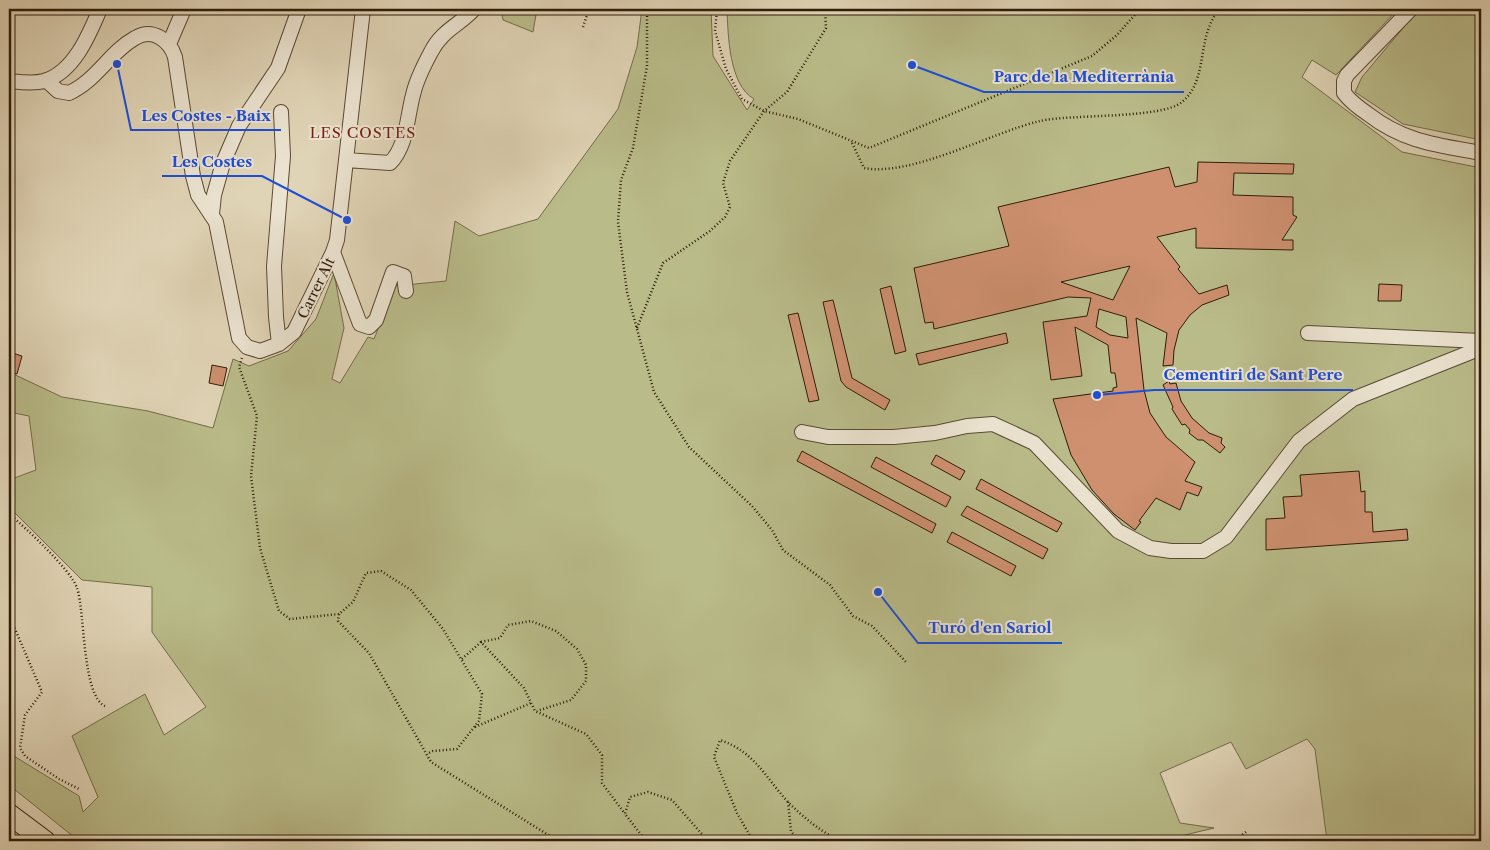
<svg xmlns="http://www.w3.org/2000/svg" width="1490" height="850" font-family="'Libre Caslon Text',serif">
<rect width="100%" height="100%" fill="#e0d4b6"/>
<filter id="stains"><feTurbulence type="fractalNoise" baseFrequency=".004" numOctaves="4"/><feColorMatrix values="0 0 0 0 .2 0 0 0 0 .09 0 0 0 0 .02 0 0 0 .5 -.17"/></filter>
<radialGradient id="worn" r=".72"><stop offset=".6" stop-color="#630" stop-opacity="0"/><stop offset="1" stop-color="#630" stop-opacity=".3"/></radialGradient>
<path fill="#b9bb89" stroke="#746c4a" d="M501,9h36l-4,23 -30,-12z
M642,9h69l2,47 34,54 7,-11c-25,-14 -26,-64 -27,-90h671l-62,66 -24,-15 -10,17 100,75 79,16v673h-154l-12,-92 -8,-10 -61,30 -15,-27 -71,31 20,50 34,5 -54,13h-1081l-70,-56v-32l70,43 4,16 15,-15 -26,-61 73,-42 19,41 42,-28 -54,-75v-45l-70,-7 -69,-69 -4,-11v-20l27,-10 -7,-54 -20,-4v-40l53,25 86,14 65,17 20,-69 16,7 39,-15 28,-32 18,-46 10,55 -12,51 8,4 28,-46 6,2 21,-53 51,-5 9,-60 24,15 59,-17 80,-110 19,-62z
M1419,9h62v131l-78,-16 -48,-32 7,-15z"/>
<path fill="#ce906f" stroke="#2f1c0a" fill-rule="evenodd" d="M1198,162l96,2 -1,10 -59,-1 -1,22 60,2v18l4,2 -15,23h11v10l-97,-2v-20l-39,9 23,30 -2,2 21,25 28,-9 2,10 -27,10 -12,10 -11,15 -5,20 -1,15 -10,1 4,-33 -31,-15 8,72 6,23 16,24 29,25 -10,19 17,6 -4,9 -11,-4 -7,18 -24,-12 -17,23 2,1 -6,8 -21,-16 -22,-24 -21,-35 -18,-56 60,-8v-3l4,-1 -2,-14h-4l-3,-28 -33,-18 7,49 -31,4 -8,-58 44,-6 4,-18 -23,-1 -134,32 -1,-7 -8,1 -11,-55 95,-22 -11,-39 171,-40 6,20 22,-5zM1130,266l-17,34 -52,-18zM1099,309l27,8 2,21 -18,-3 -14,-8z
M1379,284l23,1 -1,16h-23z
M891,286l15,65 -11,3 -15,-65z
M833,300l19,78 38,22 -5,10 -39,-23 -5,-6 -18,-79z
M798,313l21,87 -10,2 -21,-87z
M1006,333l2,10 -89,22 -3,-11z
M9,352l13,4 -5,18 -8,-3z
M212,365l15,3 -4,18 -14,-3z
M1169,381l1,3 6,-1 5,18 11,17 17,15 13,5 -1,5 4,4 -5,6 -17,-13h-5l-9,-7 1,-3 -5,-6 -3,1 -10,-16 1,-2 -10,-22z
M802,451l134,73 -4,9 -135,-72z
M936,455l29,16 -5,9 -29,-16z
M876,457l75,40 -5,10 -75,-40z
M1359,471l2,21 4,-1v21h7l1,20 34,-3 1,11 -142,10v-31l19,-1 -2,-21 19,-1 -2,-21z
M981,479l81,44 -5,9 -81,-43z
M967,506l81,43 -5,10 -82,-44z
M952,532l64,34 -5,10 -64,-34z"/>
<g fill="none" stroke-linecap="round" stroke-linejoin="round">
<defs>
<path id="minor" d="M1411,9l-64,66 -3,6v12c7,9 15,15 24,21 36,28 69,31 113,39
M169,44l15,-35
M46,80l12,11 11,2c27,-12 41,-41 66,-55 18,-11 35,3 40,19l18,119 5,19 18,27 23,116 8,9 13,4 19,-7 15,-12 39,-80 4,-12 26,-231
M9,81c11,1 24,3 35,0 30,-9 45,-46 56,-72
M346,160l44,3c17,-17 17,-46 23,-68 3,-14 11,-30 18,-43 11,-22 29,-27 43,-43
M212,214l2,-19 9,-32 16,-37 39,-58 21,-59
M333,252l27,72 9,3 7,-7 17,-48 11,4 2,15
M1308,333l173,8
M279,344l-3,-27 -2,-51 9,-110 -2,-44
M802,432l26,5h66l41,-4 32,-7 26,-2 41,19 84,88 32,17 21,3h32l23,-14 73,-96 54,-42 128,-51"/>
<path id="highway" d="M9,814l36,27"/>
</defs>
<use href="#minor" stroke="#5b4a35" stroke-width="16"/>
<use href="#highway" stroke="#2f1c0a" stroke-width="22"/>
<path stroke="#2f1c0a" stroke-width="2.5" stroke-dasharray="1 2.5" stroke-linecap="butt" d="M647,9v57l-14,82 -12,32 -3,42 9,70 27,100 35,55 63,59 20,24 11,20 47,35 23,31 19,10 34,36
M717,9l-2,22 11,38 16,30 22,12 34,8 71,29 223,-92 25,-21 23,-26
M583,27l6,-18
M852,143l12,25c48,9 126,-35 176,-47 30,-7 122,-2 142,-19 23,-19 17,-52 28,-77 2,-6 6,-11 9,-16
M637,328l26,-65 47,-32 15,-14 5,-10 -7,-24 7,-22 34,-50 23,-19 39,-64 -1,-19
M242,358l-3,9 18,49 -6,60 9,72 19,63 11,8 49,-5 14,-12 13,-29 15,-2 30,19 32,39 39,65 -3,27 -22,28 -24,2 -6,3
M9,514c16,13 62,56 68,74 8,23 5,108 28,118
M339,614l-1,7 31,32 62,109 127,79
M9,615l33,77 -17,23 -5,33 5,8 34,23 20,10
M481,642l19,-4 8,-13 23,-4 25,10 21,18 9,16v16l-15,19 -34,11
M462,659l19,-17 43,46 11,23 51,23 16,21v28l23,31
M475,727l56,-24
M788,802l3,29 7,10
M646,841l-21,-27 5,-17 18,-5 24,8 36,41
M753,841l-16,-28 -23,-56 6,-17c35,12 45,37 68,62 16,16 31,28 50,38
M1234,841l12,-9"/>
<use href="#minor" stroke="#ebe3d0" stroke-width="14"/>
<use href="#highway" stroke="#e0d4b6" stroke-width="20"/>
</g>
<g text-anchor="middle" stroke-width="4" stroke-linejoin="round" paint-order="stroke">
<g font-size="14" fill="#2f1c0a" stroke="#ebe3d0">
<text transform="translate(316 288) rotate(-64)" y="5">Carrer Alt</text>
</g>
<g font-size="15" letter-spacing="1" fill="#7a1f14" stroke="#ebe3d0">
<text x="363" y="138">LES COSTES</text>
</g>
</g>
<path fill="none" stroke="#1d4ed8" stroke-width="2" d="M912 65L984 92H1184M117 64L131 130H281M347 220L262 176H162M1097 395L1154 390H1353M878 592L918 643H1062"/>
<g fill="#1d4ed8" stroke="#ebe3d0" stroke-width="2">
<circle cx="912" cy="65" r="5"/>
<circle cx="117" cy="64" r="5"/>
<circle cx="347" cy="220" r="5"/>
<circle cx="1097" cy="395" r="5"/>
<circle cx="878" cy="592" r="5"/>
</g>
<g font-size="15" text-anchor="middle" font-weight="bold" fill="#1d4ed8" stroke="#ebe3d0" stroke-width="4" stroke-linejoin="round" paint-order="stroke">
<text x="1084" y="82">Parc de la Mediterrània</text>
<text x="206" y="121">Les Costes - Baix</text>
<text x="212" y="167">Les Costes</text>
<text x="1253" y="380">Cementiri de Sant Pere</text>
<text x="990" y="633">Turó d'en Sariol</text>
</g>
<rect width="1490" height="850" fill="none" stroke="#e0d4b6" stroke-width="30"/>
<rect x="10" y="10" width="1470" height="830" fill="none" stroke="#2f1c0a" stroke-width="2.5"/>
<rect x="15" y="15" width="1460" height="820" fill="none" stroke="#2f1c0a"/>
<rect width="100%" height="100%" filter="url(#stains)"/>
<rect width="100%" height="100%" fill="url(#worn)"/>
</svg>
